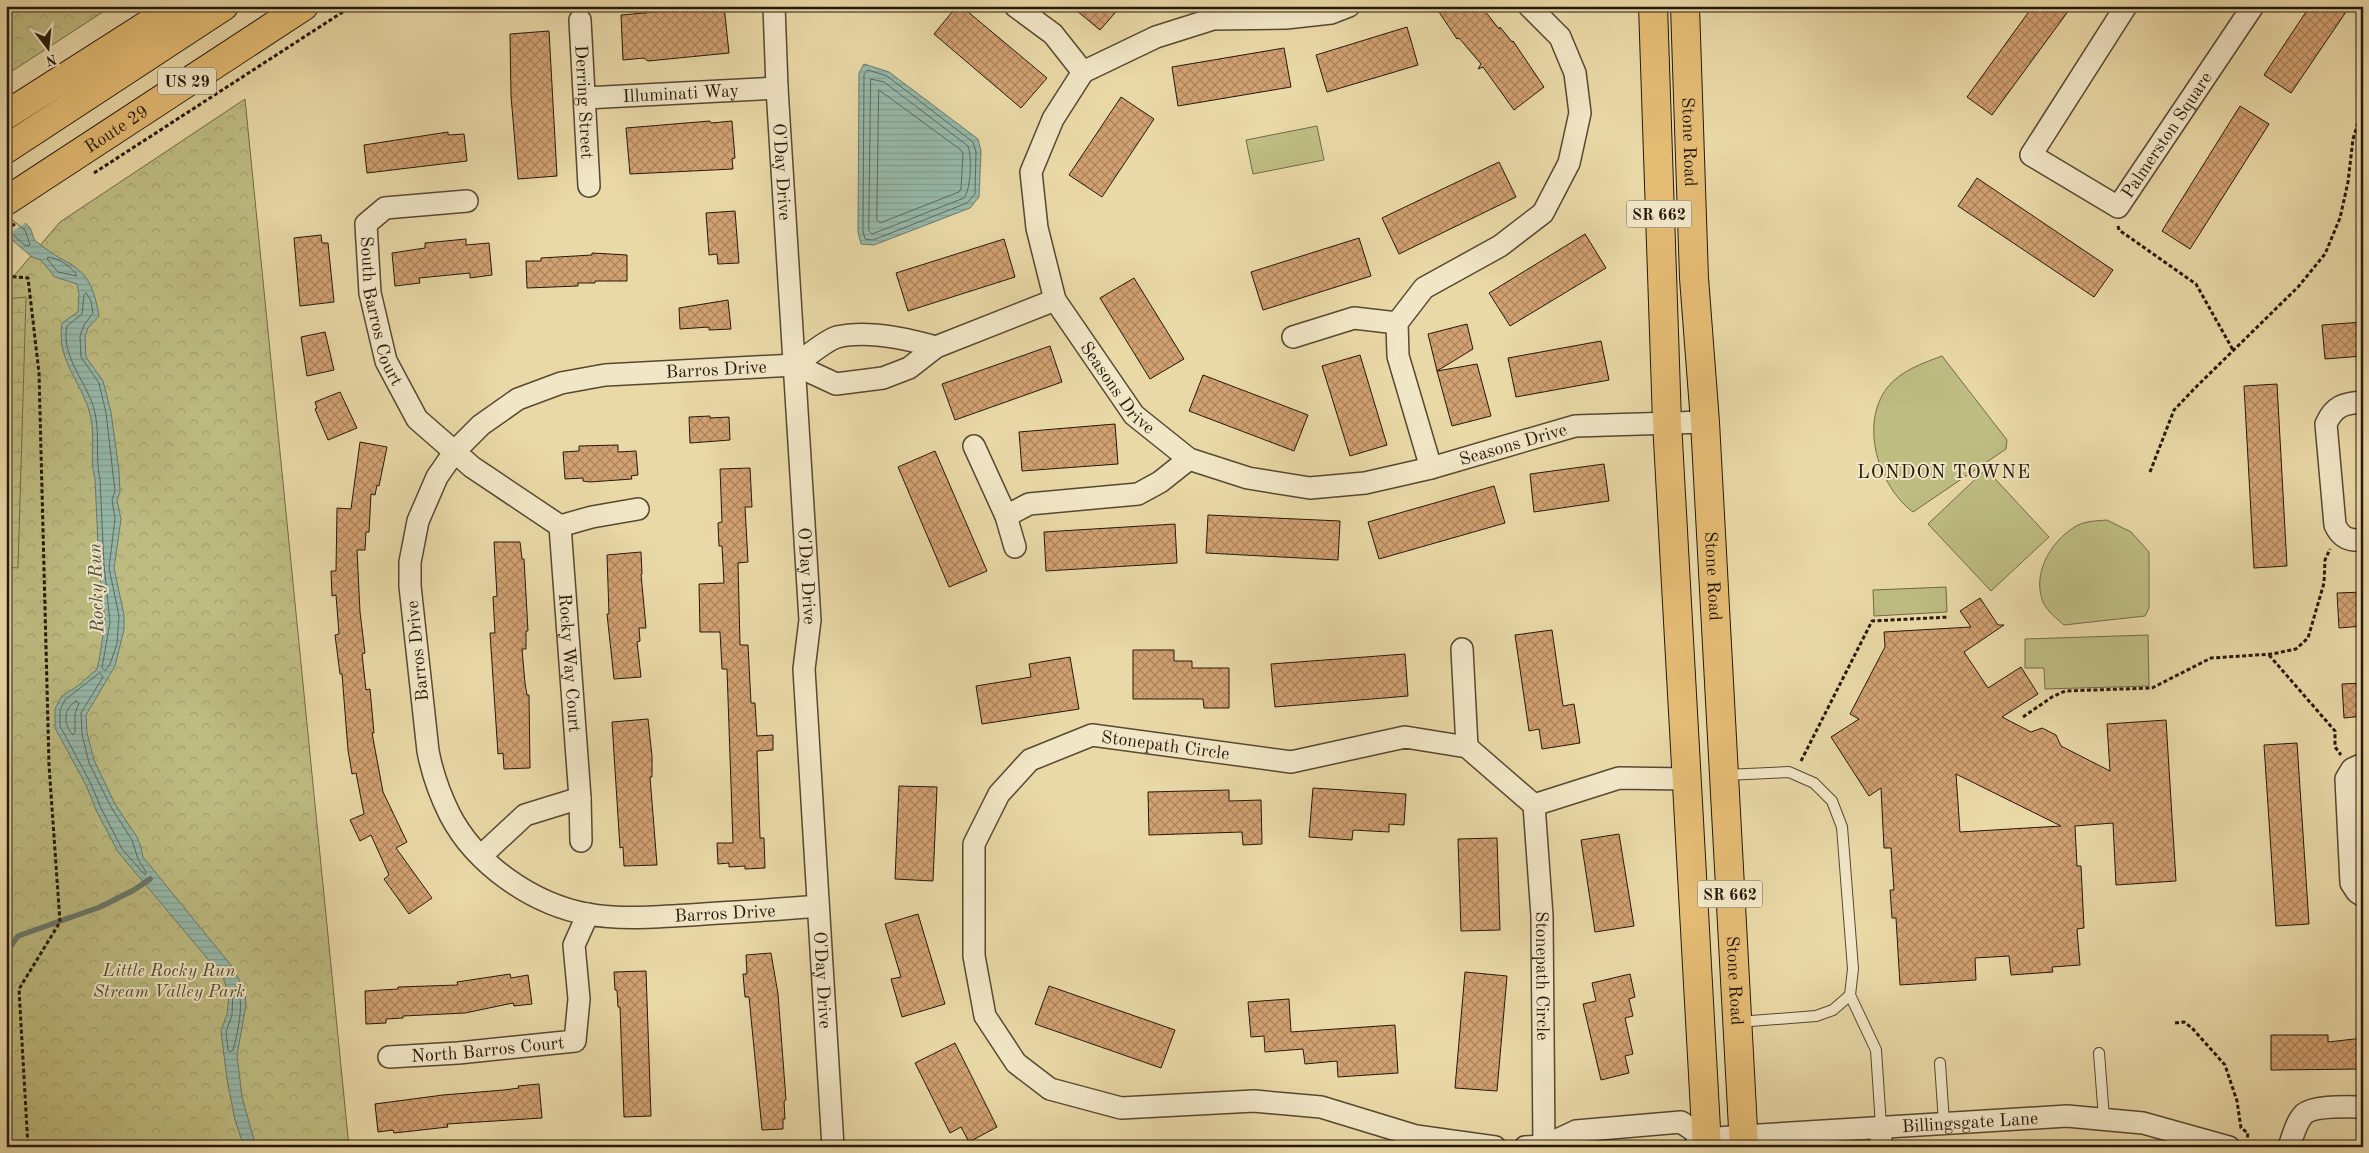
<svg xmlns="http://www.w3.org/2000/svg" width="2369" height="1153" font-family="'Old Standard TT',serif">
<defs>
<pattern id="forest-crowns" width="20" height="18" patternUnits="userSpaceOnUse" patternTransform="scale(1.25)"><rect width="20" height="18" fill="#bebd82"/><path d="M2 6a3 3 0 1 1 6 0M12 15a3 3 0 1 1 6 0" fill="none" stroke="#a3a26f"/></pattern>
<pattern id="wetland-marsh" width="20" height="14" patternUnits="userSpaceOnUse" patternTransform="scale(1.25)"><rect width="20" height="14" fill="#bebd82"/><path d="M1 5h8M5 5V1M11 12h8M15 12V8" fill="none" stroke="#a3a26f"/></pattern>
<pattern id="water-rules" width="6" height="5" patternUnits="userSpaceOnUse" patternTransform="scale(1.25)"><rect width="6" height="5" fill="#97baab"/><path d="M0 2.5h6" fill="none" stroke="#829f92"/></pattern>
<pattern id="building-cross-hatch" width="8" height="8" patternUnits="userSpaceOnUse" patternTransform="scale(1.25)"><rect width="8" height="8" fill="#d2a172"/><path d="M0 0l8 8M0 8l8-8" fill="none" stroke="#aa825c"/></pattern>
</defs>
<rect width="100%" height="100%" fill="#e9d9a7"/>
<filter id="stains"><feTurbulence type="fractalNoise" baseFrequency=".004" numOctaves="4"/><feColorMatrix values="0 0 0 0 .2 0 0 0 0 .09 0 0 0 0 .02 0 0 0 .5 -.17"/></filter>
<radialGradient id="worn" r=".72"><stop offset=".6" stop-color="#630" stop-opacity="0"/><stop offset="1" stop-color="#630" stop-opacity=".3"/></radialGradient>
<path fill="url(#forest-crowns)" stroke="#726a46" d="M6,6h106l-106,69z
M245,99l104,1048h-343v-862l54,-63z"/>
<path fill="url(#wetland-marsh)" stroke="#726a46" d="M26,297l-8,271 -12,-1v-268z"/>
<path fill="#bebd82" stroke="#726a46" d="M1317,126l7,34 -71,14 -7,-34z
M1942,356l65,84 -1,9 -93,63c-34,-25 -54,-87 -26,-124 13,-17 36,-25 55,-32z
M1986,469l63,68 -58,54 -63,-67z
M2107,520l24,12 18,20v56l-4,8 -81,9c-7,-6 -17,-14 -21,-23 -11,-28 7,-59 30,-74 10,-7 22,-7 34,-8z
M1946,587l1,25 -73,4 -1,-26z
M2148,635l1,51 -104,3 -1,-21h-19v-29z"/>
<path fill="url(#water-rules)" stroke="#6a796b" d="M864,64l25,8 89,67 3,12 -2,46 -9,11 -96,37 -13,-1 -3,-12 1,-159z
M14,216c5,4 13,7 16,12 3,5 2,10 7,14 35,29 53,19 62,74l-11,12 -3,9 1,20 17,24 8,31 8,59 1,21 -3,8 4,19 -7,49 10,47v14l-9,37 -29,49 1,18 7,27 21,44 22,33 4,10 2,10 91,112 11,24 1,12 -9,50 5,42 14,50h-12l-9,-27 -8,-41 -6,-48 6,-17 2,-18 -6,-19 -105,-125 -22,-42 -10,-25 -31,-57v-19l6,-12 18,-12 18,-16 2,-8 6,-39 -6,-57 -4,-86c-6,-21 1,-43 -5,-65 -8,-32 -34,-53 -28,-91l16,-11 1,-18 -2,-10 -22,-7 -14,-17 -9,-3 -26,-22z"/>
<path fill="#e9d9a7" d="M6,205l21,17 -21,14z"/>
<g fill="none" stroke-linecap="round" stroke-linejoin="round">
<path stroke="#5e695a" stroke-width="1" d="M868,70l19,6 86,66 3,10 -1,42 -8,9 -94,37 -8,-1 -2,-8 1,-156z
M871,79l13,3 84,64c4,10 3,43 -4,52l-92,36 -3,-3z
M879,90l82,60 2,3 -2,36 -2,3 -79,31 -3,-3z
M6,232l5,1 15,13 4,-1 -5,-15 -18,-14
M48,257c9,0 26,11 29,19l-19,-4 -10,-12z
M86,293l5,8 2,12 -9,12 -4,11 1,21 18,26 7,30 9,78 -3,9 3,19 -6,49 10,48 -2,28 -7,20 -5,7 -3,-3 8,-46 -6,-57 -4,-86c-5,-21 0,-44 -5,-66 -6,-29 -35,-56 -28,-87l15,-12 2,-19z
M100,673l3,4 -22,36 1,21 7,29 22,44 21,33 6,19 8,13 -1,3 -23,-26 -21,-41 -11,-26 -30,-56v-16l5,-10z
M76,701l3,2 -4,11v18l-2,3c-10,-11 -10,-26 3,-34z
M236,987c10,12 1,48 -3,63l-3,2 -2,-2 -2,-18 6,-17 1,-26z"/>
<path stroke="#6a796b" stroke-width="5.5" d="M6,953l12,-17 82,-29 34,-17 16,-11"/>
</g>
<path fill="url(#building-cross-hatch)" stroke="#26180a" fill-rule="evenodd" d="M724,6l5,47 -81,8 -4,-3 -21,2 -2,-45z
M957,6h4l86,72 -26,30 -87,-74z
M1071,6h50l-21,24z
M1435,6h46l18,23 1,-2 12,15 1,-1 31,46 -30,23 -31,-43 -5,2 3,-5 -22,-26 -2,1z
M2033,6h39l-80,109 -25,-18z
M2310,6h40l-59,87 -27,-18z
M1407,27l11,38 -91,27 -11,-37z
M549,31l8,145 -39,3 -7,-83 -1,-62z
M1284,48l7,39 -113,19 -6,-39z
M1121,97l33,22 -52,78 -33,-22z
M2240,106l29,18 -79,125 -28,-18z
M710,121l1,2 21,-2 3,37 -3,1 1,10 -103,5 -4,-46z
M448,132v3l16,-1 3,27 -100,12 -3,-28z
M1499,162l17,35 -117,57 -17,-36z
M1977,178l136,92 -19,27 -136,-91z
M735,211l4,52 -21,1 -1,-10 -8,1 -3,-42z
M1585,234l21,34 -96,58 -21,-33z
M321,235l1,8h6l6,59 -34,4 -6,-68z
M1359,238l12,38 -108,34 -12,-38z
M466,239v6l23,-2 3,32 -22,3v-5l-51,5 1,5 -25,3 -3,-33 33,-5v-5z
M1004,239l11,38 -107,34 -12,-38z
M592,253l35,2v26h-32v2h-17v3l-51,2 -1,-27h15v-3l51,-3z
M1134,278l50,81 -34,20 -50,-81z
M728,300l3,29 -22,1v-3l-29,2 -1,-21z
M2363,322v34l-38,3 -3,-34z
M1467,324l6,25 -36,22 -9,-37z
M325,332l9,38 -27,6 -6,-39z
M1601,341l8,39 -93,17 -8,-39z
M1050,346l12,36 -107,38 -13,-36z
M1360,355l27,90 -37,11 -28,-90z
M1477,364l14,52 -39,10 -15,-55z
M1203,375l105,40 -14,36 -105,-40z
M2277,384l10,182 -33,2 -10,-182z
M340,392l17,36 -29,12 -13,-31 2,-1 -2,-6z
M710,416v2l19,-1 1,23 -40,3 -1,-26z
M1115,424l3,40 -96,7 -3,-39z
M360,442l27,5 -8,39 -2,-1 -2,10 -4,-1 -2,38h-3l-1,18h-8l3,62 5,41 -3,1 4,36 4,-1 4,44h-2l11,59 24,50 -11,6 36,50 -23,16 -25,-35 5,-4 -18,-40 -11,6 -10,-21 14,-6 -8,-41 -4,1 -4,-24 -6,-76h-2l-5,-39 4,-1 -3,-39 -4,1 -1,-25h5l1,-63 14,1z
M618,445v7l18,-1 2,24 -7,1 1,3 -42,3 -7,-1v-3l-18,1 -2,-27 16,-1v-5z
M935,451l52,120 -38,16 -51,-120z
M1604,464l5,37 -75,11 -4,-38z
M750,468l2,39h-7l3,55 -10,1 2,82h8l3,58h4l2,33 16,-1v15l-16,1 3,87h4l1,30 -20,1v-3l-16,1v-4l-11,1 -1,-21h16l-6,-174h-5l-2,-37h-20l-1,-48 25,-1 -2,-37h-3l-1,-23 4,-1 -2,-53z
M1494,486l11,37 -126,36 -11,-37z
M1208,515l132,6 -2,39 -132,-7z
M1175,524l2,39 -131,8 -2,-39z
M494,542h26l2,17h2l4,72h-2v18h-4l3,34 2,12h2l1,73 -26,1 -1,-16 -5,1 -8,-121h5l-2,-36 4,-1z
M641,552l1,22h-1l5,54h-7l1,13 -3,1 4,35 -27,2 -7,-65h2l-2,-59z
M2363,592v34l-24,2 -2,-35z
M1980,598l18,27h6l-40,27 24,36 33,-21 17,27 -36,23 29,15 11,-4 14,7 5,11 49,25 -3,-47 59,-4 10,161 -60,4 -3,-62 -38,3 2,40h4l3,62 -7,1 3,36 -28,2 1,5 -42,3 -2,-19 -34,2 1,22 -76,5 -4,-67h-4l-2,-28h4l-3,-42h-7l-3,-60 -12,8 -38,-59 28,-18 -9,-5 35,-67 -1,-15 87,-5 -11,-16zM1956,774l105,52 -101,6z
M1552,630l11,76 11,-2 6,39 -38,6 -3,-20 -10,2 -14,-96z
M1133,650h41v11h18v7h37v40h-25l-1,-9h-70z
M1405,654l3,42 -133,11 -4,-43z
M1070,657l9,52 -97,15 -6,-38 55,-9 -2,-13z
M2363,683v33l-19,2 -2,-34z
M648,719l4,37v21h-2l7,88 -33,1 -1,-19 -3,1 -8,-126z
M2297,743l12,181 -33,2 -12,-181z
M899,786l38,1 -4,94 -38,-2z
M1313,788l93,6 -2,31 -15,-1v8l-36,-2 -1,10 -43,-3z
M1229,790v11l32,-1 1,44 -19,1 -1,-13 -93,3 -1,-43z
M1619,834l15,92 -39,6 -14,-92z
M1497,838l3,92 -39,1 -3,-92z
M918,914l27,90 -43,13 -11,-38 10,-2 -16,-53z
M771,953l7,41 8,106 -2,1 1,18h-2v10l-21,1 -13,-133h-4l-2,-23h4l-1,-19z
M646,971l5,145 -27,1 -4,-110h-2l-1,-17h-2l-1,-18z
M1465,972l42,4 -10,115 -42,-3z
M510,974l1,4 17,-3 4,29 -18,2 -1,-3 -48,10 -62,3v2l-17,1v4l-20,1 -1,-33 33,-2v-2l60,-2 -1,-3z
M1630,974l5,23 -6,2 4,17 -8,2 8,36 -8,2 4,17 -28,7 -18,-76 13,-3 -4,-18z
M1049,986l126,44 -14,38 -126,-44z
M1289,999l2,33 104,-7 3,48 -60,4 -1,-16 -32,3 -2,-15 -38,3 -1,-16 -13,1 -3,-35z
M2271,1035h57v7l35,-4v31l-92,1z
M955,1043l42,84 -28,15 -8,-15 -11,6 -35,-70z
M539,1084l3,34 -95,6 1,3 -54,6 -1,-3 -15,2 -3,-28 68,-9 61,-5 15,-2 -1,-2z"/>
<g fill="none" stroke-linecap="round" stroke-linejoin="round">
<defs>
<path id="lane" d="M1725,775l64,-3 25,11 18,18 10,26 11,142 -3,26 26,55 5,76
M1738,1022l78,-6 17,-6 17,-15
M2099,1053l5,65
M1940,1063l4,60"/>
<g id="street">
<path id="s1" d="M774,6l3,82 33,532 -6,49 29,478"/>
<path d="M1015,6l38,28 30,38"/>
<path id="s2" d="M1349,6l-18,7 -45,5 -73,1 -57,18 -73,35 -30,47 -22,53 6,56 18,72 79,115 55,44 59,19 62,10 55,-5 66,-15 144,-42 130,-4"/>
<path id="s3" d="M2126,6l-95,149 87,52 135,-201"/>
<path id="s4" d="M580,20l9,166"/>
<path id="s5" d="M585,98l192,-10"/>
<path id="s6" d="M467,201l-82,7 -19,16 4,69 16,68 31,58 55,48 88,59 20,272 -55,17 -43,40"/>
<path d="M1293,337l61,-19 43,5"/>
<path d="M795,365c10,-7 31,-25 42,-28 29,-7 71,2 99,10"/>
<path d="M2363,402c-19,1 -29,4 -37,22l9,101c6,13 14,16 28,15"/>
<path d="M974,446l32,70 9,31"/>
<path d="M1431,468l-33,-112 -1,-33 27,-35 76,-42 43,-33 26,-50 11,-50 -5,-40 -15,-36 -31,-31"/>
<path d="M1006,516l23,-12 109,-10 22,-12 29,-23"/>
<path d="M560,526l32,-9 46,-8"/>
<path d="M1462,649l5,98"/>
<path d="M2363,764l-11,5 -6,10 5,104 6,9 6,4"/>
<path d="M580,798l1,43"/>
<path d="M1534,805l85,-27 68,1"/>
<path id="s7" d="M818,906c-43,4 -85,6 -128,9 -34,2 -69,5 -103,-1 -54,-10 -111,-49 -137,-99 -10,-20 -18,-43 -22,-64l-18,-165v-24l8,-41 19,-44 18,-26 26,-26 37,-26 43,-16 44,-8 190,-10 41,19 47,-6 26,-10 27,-21 119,-47"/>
<path id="s8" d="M389,1057l69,-4 117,-12 4,-42 -5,-54 14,-31"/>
<path d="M1881,1126v21"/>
<path id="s9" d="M1495,1147l-79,-11 -95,-29 -67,-6 -133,7 -71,-19 -34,-26 -31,-47 -11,-60v-112l25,-50 31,-34 62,-25 199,27 114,-25 62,10 67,58 8,111 2,231"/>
<path d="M1525,1147l19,-1 32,-15 105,-9 25,17"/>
<path id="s10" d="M1694,1147l12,-8 37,-3 324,-20 76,7 86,24"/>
<path d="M2289,1147c4,-11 7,-25 15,-33 11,-9 44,-7 59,-7"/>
</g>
<g id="primary">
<path d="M1653,6l14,416 40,725"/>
<path id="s11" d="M1685,6l9,272 11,144 39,725"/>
<path d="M6,149l218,-143"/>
<path id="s12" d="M6,201l298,-195"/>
</g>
<path id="highway" d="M6,115l171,-109"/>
</defs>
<use href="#lane" stroke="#574831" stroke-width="12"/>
<use href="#street" stroke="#574831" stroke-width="24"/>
<use href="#primary" stroke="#26180a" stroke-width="30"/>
<use href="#highway" stroke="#26180a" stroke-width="30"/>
<path stroke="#26180a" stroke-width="3" stroke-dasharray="4 2.5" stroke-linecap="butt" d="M94,173l258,-167
M2118,226l1,4 77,54 37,66
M6,229l9,-5
M6,276l22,2 11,95 10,392 11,157 -41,67 9,158
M2150,472l24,-62 21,-22 103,-101 27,-33 15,-36 8,-36 5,-43 10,-32
M2269,655l66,76v16l6,8
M2023,717l29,-20 13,-6 87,-3 59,-30 61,-4 24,-5 12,-11 16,-55 1,-23 5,-11
M1801,761l71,-140 77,-4
M2175,1023l9,-1 8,6 33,37 12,36 4,27 7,5 -1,6"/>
<use href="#lane" stroke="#f1e6c6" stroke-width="10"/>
<use href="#street" stroke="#f1e6c6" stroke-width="21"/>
<use href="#primary" stroke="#e4bc74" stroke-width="28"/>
<use href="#highway" stroke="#e4bc74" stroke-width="28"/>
</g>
<g text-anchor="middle" stroke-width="4" stroke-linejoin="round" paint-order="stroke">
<g fill="#f1e6c6" stroke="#635642" stroke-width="1">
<rect x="158" y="67.5" width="58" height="27" rx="4"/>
<rect x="1626.5" y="200.5" width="65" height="27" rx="4"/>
<rect x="1697.5" y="880.5" width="65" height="27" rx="4"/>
</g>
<g font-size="16" font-weight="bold" fill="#26180a">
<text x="187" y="87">US 29</text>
<text x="1659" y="220">SR 662</text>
<text x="1730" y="900">SR 662</text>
</g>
<g font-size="18" fill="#26180a" stroke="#f1e6c6">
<text dy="6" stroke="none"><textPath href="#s5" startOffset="96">Illuminati Way</textPath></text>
<text dy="6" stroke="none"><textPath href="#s4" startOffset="82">Derring Street</textPath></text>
<text dy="6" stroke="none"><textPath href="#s12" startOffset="132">Route 29</textPath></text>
<text dy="6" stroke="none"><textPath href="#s3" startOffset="365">Palmerston Square</textPath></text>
<text dy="6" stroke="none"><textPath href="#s11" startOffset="136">Stone Road</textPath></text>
<text dy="6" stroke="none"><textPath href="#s1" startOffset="166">O'Day Drive</textPath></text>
<text dy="6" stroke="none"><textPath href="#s6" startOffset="196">South Barros Court</textPath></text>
<text dy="6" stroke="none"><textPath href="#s7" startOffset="1069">Barros Drive</textPath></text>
<text dy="6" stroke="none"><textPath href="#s2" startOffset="630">Seasons Drive</textPath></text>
<text dy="6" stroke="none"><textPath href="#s2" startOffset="1065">Seasons Drive</textPath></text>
<text dy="6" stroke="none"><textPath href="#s1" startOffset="571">O'Day Drive</textPath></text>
<text dy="6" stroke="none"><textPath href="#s11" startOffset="571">Stone Road</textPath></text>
<text transform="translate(417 651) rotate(-96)" y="6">Barros Drive</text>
<text dy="6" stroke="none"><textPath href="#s6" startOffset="628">Rocky Way Court</textPath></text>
<text dy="6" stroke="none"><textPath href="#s9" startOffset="968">Stonepath Circle</textPath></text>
<text transform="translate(725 913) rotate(-3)" y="6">Barros Drive</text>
<text dy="6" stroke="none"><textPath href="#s9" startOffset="1534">Stonepath Circle</textPath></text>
<text dy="6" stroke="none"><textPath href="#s1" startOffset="976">O'Day Drive</textPath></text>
<text dy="6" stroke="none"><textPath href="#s11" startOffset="976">Stone Road</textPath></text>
<text dy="6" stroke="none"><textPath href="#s8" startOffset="99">North Barros Court</textPath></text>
<text dy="6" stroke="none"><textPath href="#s10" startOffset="279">Billingsgate Lane</textPath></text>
</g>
<g font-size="18" font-style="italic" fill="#544a2e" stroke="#f1e6c6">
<text x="169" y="976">Little Rocky Run<tspan x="169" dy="21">Stream Valley Park</tspan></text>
</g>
<g font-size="19" letter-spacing="1" fill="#26180a" stroke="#f1e6c6">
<text x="1944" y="478">LONDON TOWNE</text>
</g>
<g font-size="19" font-style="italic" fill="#4e5142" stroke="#f1e6c6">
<text transform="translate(95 588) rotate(-92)" y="7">Rocky Run</text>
</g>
</g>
<rect width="2369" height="1153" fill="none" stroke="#e9d9a7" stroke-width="25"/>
<rect x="8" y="8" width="2354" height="1138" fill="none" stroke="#26180a" stroke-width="2.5"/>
<rect x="12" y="12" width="2344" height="1128" fill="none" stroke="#26180a"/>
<g transform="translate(48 48) rotate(164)" stroke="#f1e6c6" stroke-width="4" paint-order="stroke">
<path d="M0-4L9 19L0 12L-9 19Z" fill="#26180a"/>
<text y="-8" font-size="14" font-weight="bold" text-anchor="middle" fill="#26180a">N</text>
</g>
<rect width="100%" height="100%" filter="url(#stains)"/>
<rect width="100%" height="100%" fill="url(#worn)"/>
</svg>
